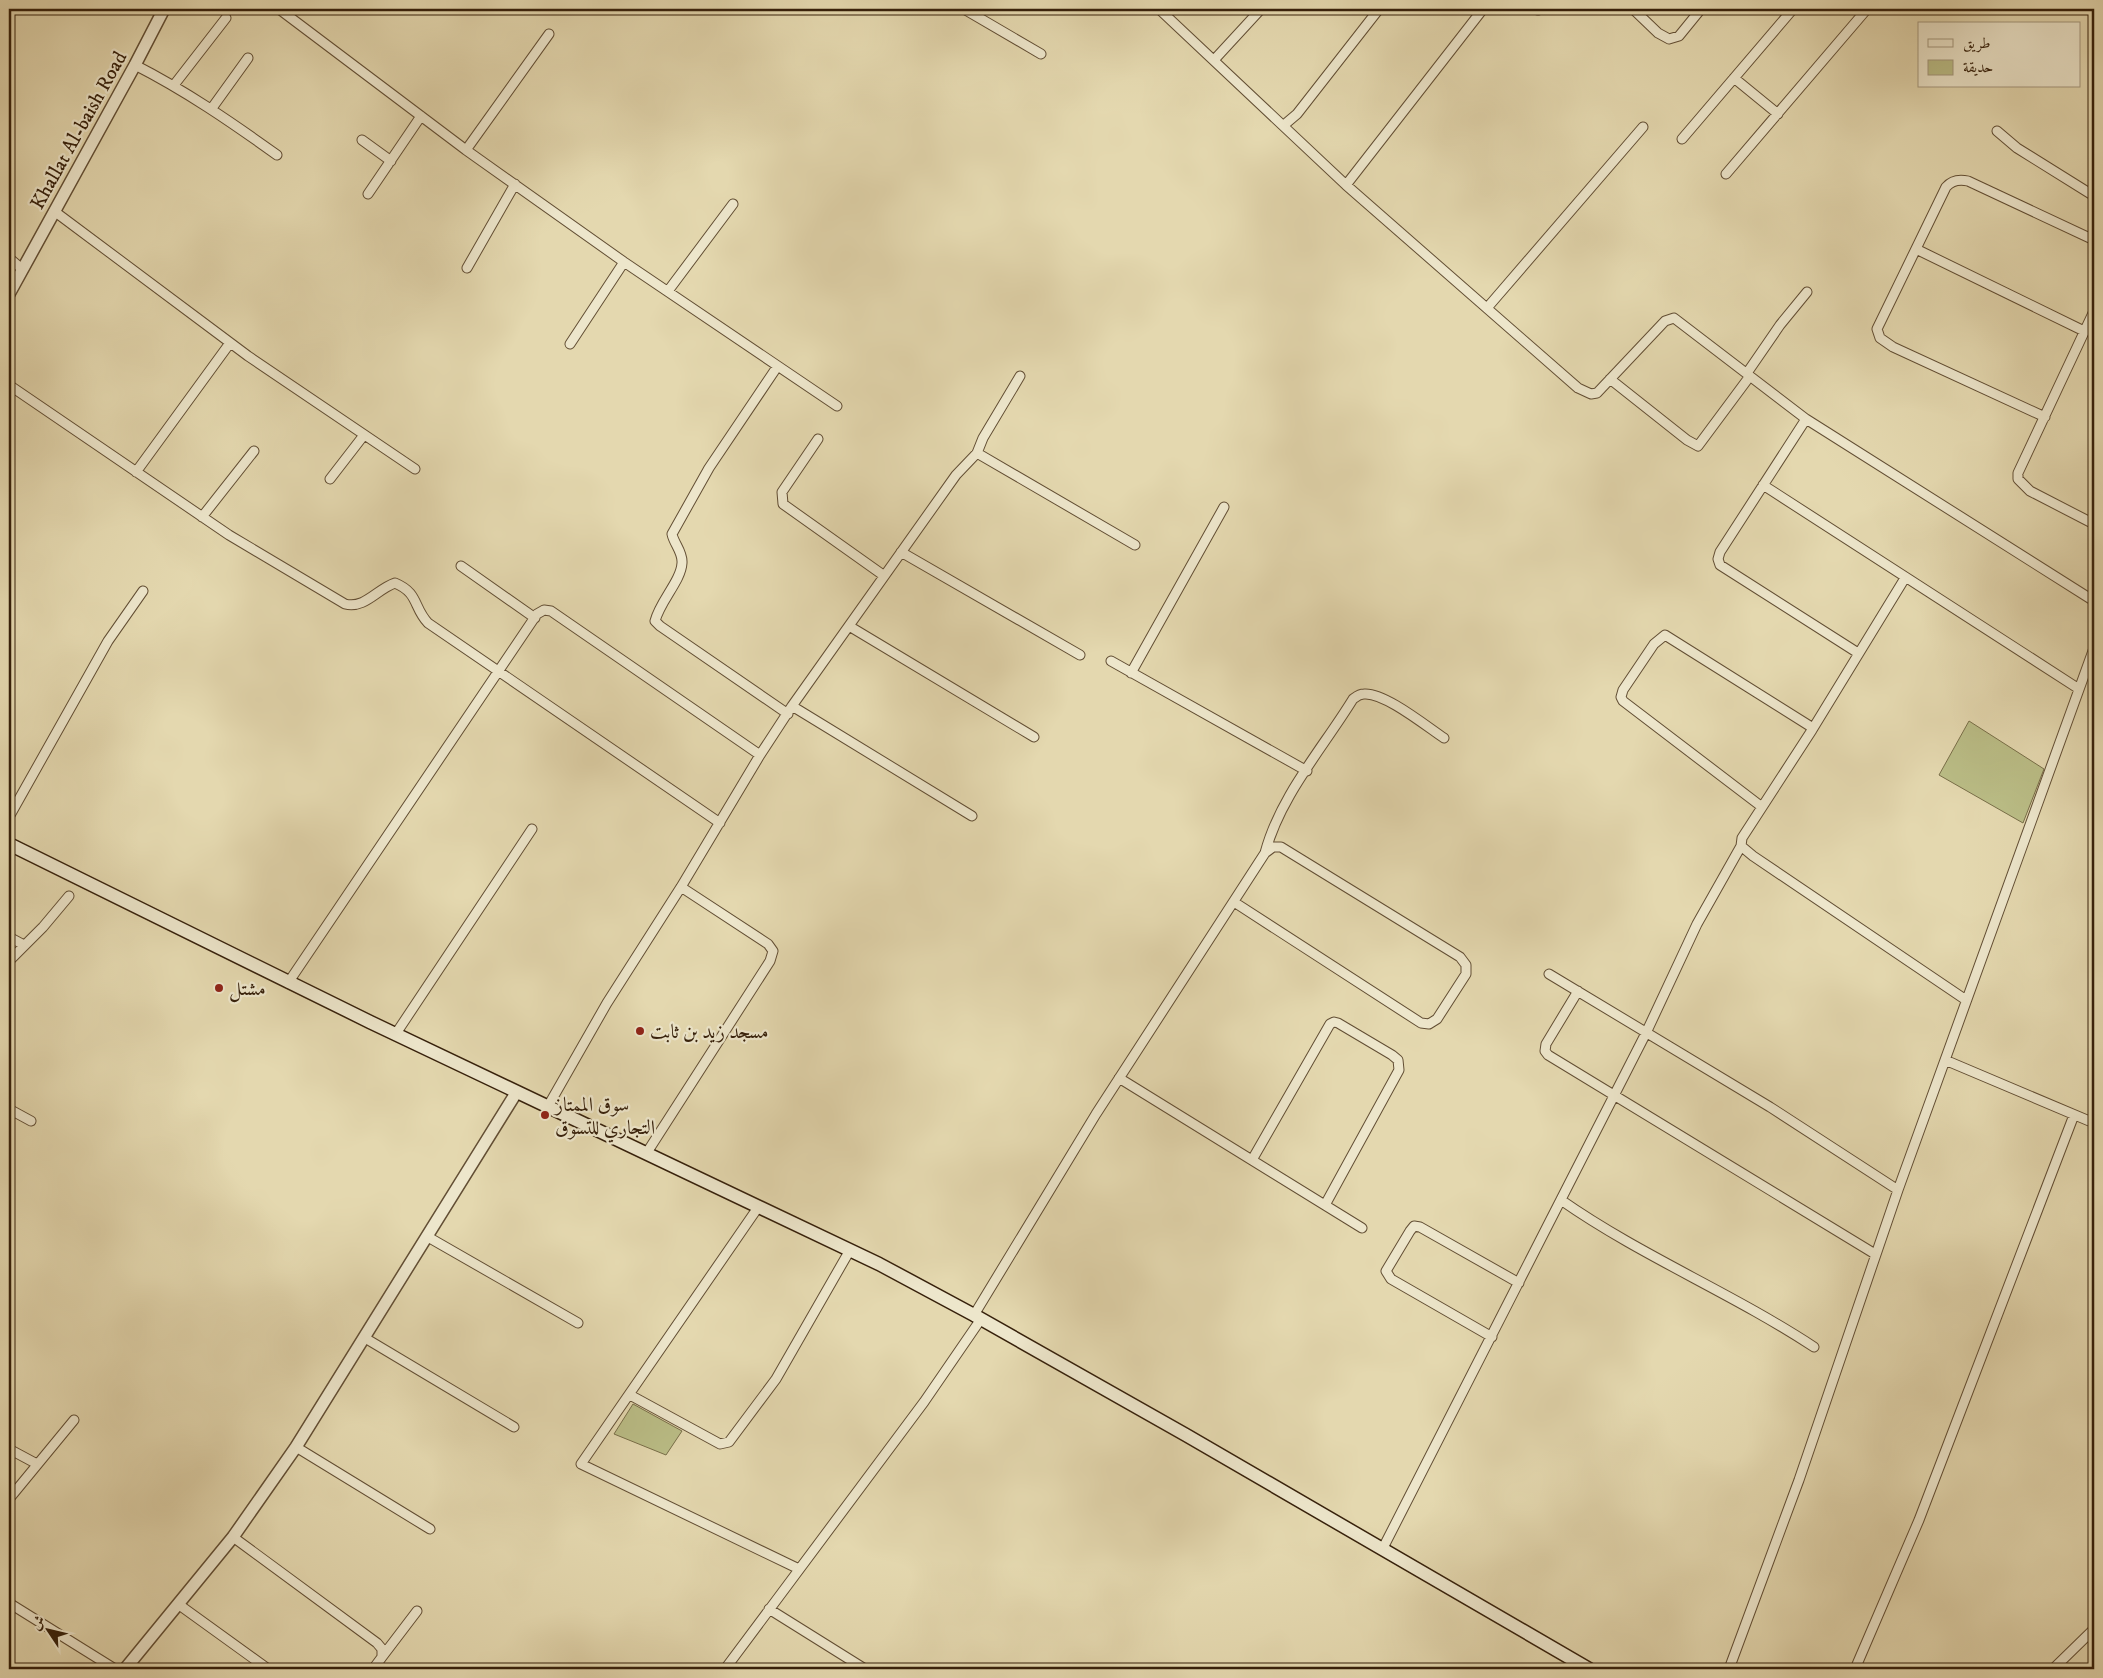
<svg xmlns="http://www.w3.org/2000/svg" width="2103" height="1678" font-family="'IM FELL DW Pica',Amiri,serif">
<rect width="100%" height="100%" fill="#e4d8af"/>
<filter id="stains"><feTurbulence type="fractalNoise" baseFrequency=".004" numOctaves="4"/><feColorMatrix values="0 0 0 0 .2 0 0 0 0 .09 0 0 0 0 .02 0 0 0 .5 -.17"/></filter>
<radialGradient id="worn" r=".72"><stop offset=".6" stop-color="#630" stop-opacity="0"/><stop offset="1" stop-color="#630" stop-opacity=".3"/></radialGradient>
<path fill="#babd86" stroke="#786e48" d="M1969,721l75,48 -21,54 -84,-48z
M633,1404l49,27 -16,24 -52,-21z"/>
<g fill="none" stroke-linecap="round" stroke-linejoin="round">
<defs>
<path id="minor" d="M279,9l187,141 158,112 213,144
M498,9h5
M964,9l77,45
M1159,9l187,176 232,203 13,6 6,-1 68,-72 9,-3 132,101 288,182
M1537,9l1,1
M1633,9l25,24 11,6 10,-3 22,-27
M1214,60l47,-51
M135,65c51,26 96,57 142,90
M1734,78l44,36
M174,85l52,-67
M212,108l36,-50
M1284,125l13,-11 82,-105
M1997,131l20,17 77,48
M1682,139l111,-130
M362,140l29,21
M466,150l83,-116
M1726,174l141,-165
M1346,185l137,-176
M368,194l53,-78
M54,211l194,145 167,113
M1916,249l168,82
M9,258l13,11
M467,268l48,-84
M668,291l65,-87
M1487,308l156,-181
M2094,311l-76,162v6l12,12 64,33
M570,344l54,-82
M777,367l-68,101 -37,66c2,10 11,18 10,29 -1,18 -22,38 -27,58l5,5 128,88
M1747,373l33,-48 27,-33
M1610,379l77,61 11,6 52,-70
M9,385l220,150 116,69c20,5 32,-15 50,-21 24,10 18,24 33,40l292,200
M2045,417l-152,-70 -13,-9 -3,-9 69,-142c6,-7 13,-8 22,-6l126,59
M1806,419l-86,133 -2,7 2,6 138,88
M818,439l-36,53 1,12 100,71
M977,453l6,-15 37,-62
M136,472l94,-129
M330,479l34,-44
M1763,485l316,204
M202,517l52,-66
M901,552l179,103
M461,566l74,52
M849,626l185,111
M1111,661l196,110
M1131,673l93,-166
M792,706l180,110
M1762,807l-139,-106 -2,-4 2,-7 31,-46 11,-9 148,93
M9,817l99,-176 35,-50
M1741,846l12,10 213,144
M1265,853c15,-57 58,-105 88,-154 4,-3 6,-5 11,-5 20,-2 62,32 80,44
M9,937l15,8
M9,961l34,-34 26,-31
M1549,974l221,133 128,83
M288,983l249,-369 7,-4 7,1 209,144
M1578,991l-32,53 -1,7 3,4 327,199
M395,1035l137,-206
M1945,1060l149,63
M1119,1078l243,150
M547,1108l60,-105 74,-116 79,-132 32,-49 164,-231 21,-22 158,92
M9,1109l22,12
M646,1154l124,-193 3,-10 -5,-7 -87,-57
M1252,1160l78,-136 4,-2 4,1 54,32 6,5 1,10 -74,135
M1561,1200c80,56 171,93 253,147
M759,1206l-178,258 218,105
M428,1237l150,86
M974,1315l122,-201 169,-261 8,-6h8l179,110 6,8v9l-29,45 -8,5 -8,-1 -187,-121
M1492,1337l-101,-58 -5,-8 24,-40 4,-5 6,1 99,56
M365,1338l149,89
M630,1395l90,49 9,-2 47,-63 74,-129
M296,1447l134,82
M9,1449l28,15
M9,1499l65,-79
M233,1537l144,106 5,6v8l-9,12
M1383,1548l263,-515 51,-109 44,-78 1,-8 70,-108 93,-152
M9,1603l106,66
M178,1604l90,65
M769,1609l96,60
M382,1657l35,-46
M725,1669l199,-267 57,-83
M1729,1669l70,-189 99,-290 196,-542
M1855,1669l64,-149 155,-405
M2053,1669l41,-40"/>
<path id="tertiary" d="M9,294l126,-229 29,-56
M125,1669l108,-132 63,-90 220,-354"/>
<path id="secondary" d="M9,844l361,178 509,242 95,51 212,120 403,234"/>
</defs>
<use href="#minor" stroke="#624e34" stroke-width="11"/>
<use href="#tertiary" stroke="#624e34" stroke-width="14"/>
<use href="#secondary" stroke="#36200b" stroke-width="15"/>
<use href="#minor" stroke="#ede6cb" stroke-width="9"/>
<use href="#tertiary" stroke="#ede6cb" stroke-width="11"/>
<use href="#secondary" stroke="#ede6cb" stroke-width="12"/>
</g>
<g fill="#8f2418" stroke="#ede6cb" stroke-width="2">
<circle cx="219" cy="988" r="5"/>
<circle cx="640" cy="1031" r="5"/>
<circle cx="545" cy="1115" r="5"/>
</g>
<g text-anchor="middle" stroke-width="4.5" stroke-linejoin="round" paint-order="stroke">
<g font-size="20" fill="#36200b" stroke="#ede6cb">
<text transform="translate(78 130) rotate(-61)" y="7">Khallat Al-baish Road</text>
</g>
<g font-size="20" fill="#36200b" stroke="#ede6cb" text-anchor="start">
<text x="229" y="995">مشتل</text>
<text x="650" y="1038">مسجد زيد بن ثابت</text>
<text x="555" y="1111">سوق الممتاز<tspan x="555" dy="23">التجاري للتسوق</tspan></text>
</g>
</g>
<rect width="2103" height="1678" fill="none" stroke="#e4d8af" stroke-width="30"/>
<rect x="10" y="10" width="2083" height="1658" fill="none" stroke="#36200b" stroke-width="2.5"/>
<rect x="15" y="15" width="2073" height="1648" fill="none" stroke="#36200b"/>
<rect x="1918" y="22" width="162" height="65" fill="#ede6cb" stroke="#a4977e"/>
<rect x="1928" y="39" width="25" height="8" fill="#ede6cb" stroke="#a4977e"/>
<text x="1963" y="48" font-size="15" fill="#36200b">طريق</text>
<rect x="1928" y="60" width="25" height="15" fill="#babd86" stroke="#a4977e"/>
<text x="1963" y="72" font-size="15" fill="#36200b">حديقة</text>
<g transform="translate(48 1630) rotate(305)" stroke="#ede6cb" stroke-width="4" paint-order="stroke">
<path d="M0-4L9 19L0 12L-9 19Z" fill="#36200b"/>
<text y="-8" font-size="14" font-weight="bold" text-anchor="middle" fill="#36200b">ش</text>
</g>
<rect width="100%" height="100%" filter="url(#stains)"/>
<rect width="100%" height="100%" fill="url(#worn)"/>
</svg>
